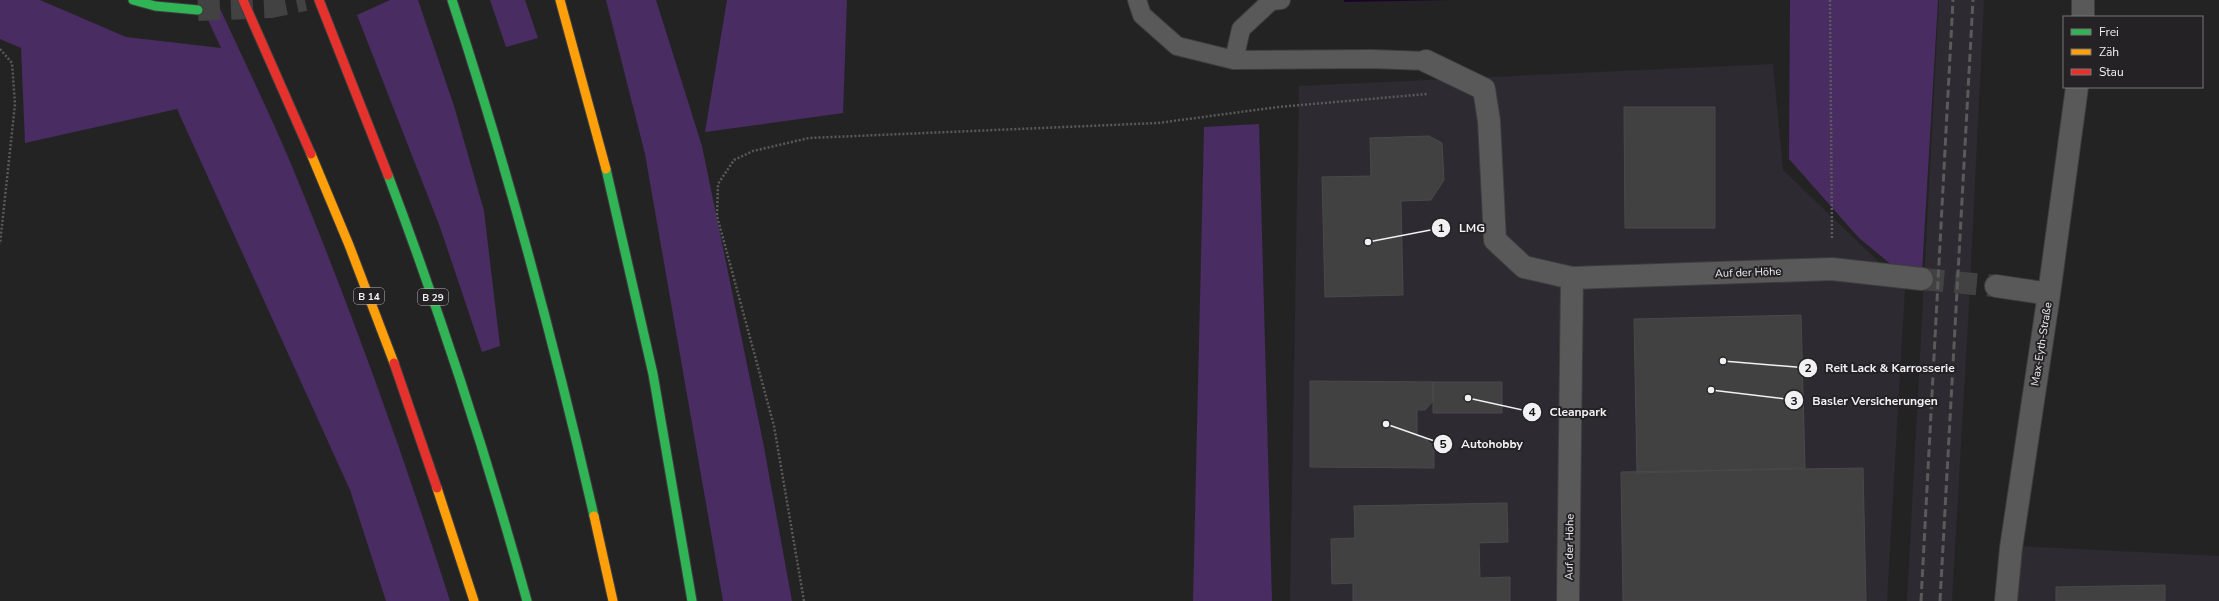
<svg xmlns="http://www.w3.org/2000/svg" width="2219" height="601" font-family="'Nunito Sans',sans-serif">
<rect width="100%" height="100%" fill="#242324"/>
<path fill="#2d2a31" d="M1939,0h45l-15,304 -17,297h-45z
M1773,64l10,106 122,117 -18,314h-597l9,-515z
M2016,546l203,10v45h-209z"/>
<path fill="#492c61" d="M0,0h40l86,37 95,11 -22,-48h17c26,57 54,113 78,171 58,141 110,285 156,430h-64l-36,-111 -173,-381 -152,34 -4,-95 -21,-9z
M390,0h28l36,106 30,105 16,135 -18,6 -42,-125 -83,-212z
M490,0h35l13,38 -32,9z
M606,0h50l46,146 61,296 29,159h-69l-78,-447z
M727,0h120l-4,113 -138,19z
M1790,0h148l-17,289 -62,-51 -70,-79z
M1259,124l13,477h-79l11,-474z"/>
<path fill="#1a032b" d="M1344,0h106l-106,2z"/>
<path fill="#424142" stroke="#4a494a" d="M1624,107h91v121h-90z
M1429,136l13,7 2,37 -13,20 -30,1 2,94 -78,2 -3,-120 49,-1 -1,-38z
M1801,315l4,153 -168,5 -3,-154z
M1310,381l123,1v19l-8,9h-8v26l7,1 10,10v21l-124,-1z
M1433,382h69v31h-69z
M1863,468l3,133h-243l-2,-129z
M1507,503l1,39 -29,1 1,35 30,-1v24h-157v-18l-21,1 -1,-45 24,-1 -1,-32z
M2165,585v16h-109v-14z"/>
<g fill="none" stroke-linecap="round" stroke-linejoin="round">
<path stroke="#434243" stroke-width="22" stroke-dasharray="22 11" stroke-linecap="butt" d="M1922,279l74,7"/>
<path stroke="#434243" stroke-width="22" stroke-dasharray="22 11" stroke-linecap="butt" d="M198,10l73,-3 34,-7"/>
<defs>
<path id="lane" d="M1137,0l5,15 35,31 57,14 138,-1 54,2
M1234,60l7,-31 30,-28 10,-1"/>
<path id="street" d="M2083,0v17
M1426,61l58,28 5,32 6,119 29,27 48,11
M1996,286l53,8
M1568,601l4,-323 260,-9 90,10
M2006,601l5,-53 38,-254 28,-207"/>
<path id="fast" d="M133,0l22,6 43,4
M452,0c56,170 102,342 142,516
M606,169l47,205 39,227
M388,175c53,140 99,282 139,426"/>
<path id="slow" d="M560,0l46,169
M311,154l38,91 45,118
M437,488l37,113
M594,516l19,85"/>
<path id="jam" d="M243,0l68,154
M319,0l69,175
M394,363l43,125"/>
</defs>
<use href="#lane" stroke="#3e3e3e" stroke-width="20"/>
<use href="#street" stroke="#3e3e3e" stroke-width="24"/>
<use href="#fast" stroke="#3e3e3e" stroke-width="11"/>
<use href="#slow" stroke="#3e3e3e" stroke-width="11"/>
<use href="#jam" stroke="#3e3e3e" stroke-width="11"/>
<path stroke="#5a5a5b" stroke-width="2.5" stroke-dasharray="2 2" stroke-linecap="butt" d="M1830,0l2,240
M0,49l12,14 3,41 -15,140
M804,601l-30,-175 -57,-210 1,-32 16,-24 19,-9 56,-13 349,-15 120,-16 149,-13"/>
<use href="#lane" stroke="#59595a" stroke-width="18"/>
<use href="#street" stroke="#59595a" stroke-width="22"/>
<use href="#fast" stroke="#30b455" stroke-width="9"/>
<use href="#slow" stroke="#ff9f0a" stroke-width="9"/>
<use href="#jam" stroke="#e5322d" stroke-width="9"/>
<path stroke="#5b5a5b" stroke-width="3" stroke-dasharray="8 4" stroke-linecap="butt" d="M1921,601l32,-601
M1940,601l33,-601"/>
</g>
<g text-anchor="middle" stroke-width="4" stroke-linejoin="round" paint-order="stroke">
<g fill="#242225" stroke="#b4b2b4" stroke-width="1">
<rect x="354" y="288" width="30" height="16" rx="3"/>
<rect x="418" y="289" width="30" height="16" rx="3"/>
</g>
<g font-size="10" font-weight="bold" fill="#f1f0f2">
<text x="369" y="300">B 14</text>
<text x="433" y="301">B 29</text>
</g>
<g font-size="11" fill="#f1f0f2" stroke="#242225">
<text transform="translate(1748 272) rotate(-2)" y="4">Auf der Höhe</text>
<text transform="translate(2041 344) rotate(-81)" y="4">Max-Eyth-Straße</text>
<text transform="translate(1569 547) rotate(-89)" y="4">Auf der Höhe</text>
</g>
</g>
<path fill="none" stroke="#f1f0f2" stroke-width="1.5" d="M1368 242L1441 228M1723 361L1808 368M1711 390L1794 400M1468 398L1532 412M1386 424L1443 444"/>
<g fill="#f1f0f2" stroke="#242225" stroke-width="1.5">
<circle cx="1368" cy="242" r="4"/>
<circle cx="1723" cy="361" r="4"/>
<circle cx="1711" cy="390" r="4"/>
<circle cx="1468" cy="398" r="4"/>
<circle cx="1386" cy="424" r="4"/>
<circle cx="1441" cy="228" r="10"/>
<circle cx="1808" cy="368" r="10"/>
<circle cx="1794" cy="400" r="10"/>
<circle cx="1532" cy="412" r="10"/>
<circle cx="1443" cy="444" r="10"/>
</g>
<g font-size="12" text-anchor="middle" font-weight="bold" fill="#111">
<text x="1441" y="232">1</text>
<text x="1808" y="372">2</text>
<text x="1794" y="405">3</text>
<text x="1532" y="416">4</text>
<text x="1443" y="448">5</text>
</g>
<g font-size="12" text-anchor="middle" font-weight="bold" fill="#f1f0f2" stroke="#242225" stroke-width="4" stroke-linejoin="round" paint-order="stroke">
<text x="1472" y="232">LMG</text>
<text x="1890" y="372">Reit Lack &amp; Karrosserie</text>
<text x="1875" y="405">Basler Versicherungen</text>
<text x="1578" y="416">Cleanpark</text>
<text x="1492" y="448">Autohobby</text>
</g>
<rect x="2063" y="16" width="140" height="72" fill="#242225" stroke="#767477"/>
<rect x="2071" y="29" width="20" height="6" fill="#30b455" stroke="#767477"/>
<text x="2099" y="36" font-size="12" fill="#f1f0f2">Frei</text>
<rect x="2071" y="49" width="20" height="6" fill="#ff9f0a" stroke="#767477"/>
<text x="2099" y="56" font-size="12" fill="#f1f0f2">Zäh</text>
<rect x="2071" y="69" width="20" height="6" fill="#e5322d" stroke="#767477"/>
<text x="2099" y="76" font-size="12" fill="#f1f0f2">Stau</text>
</svg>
